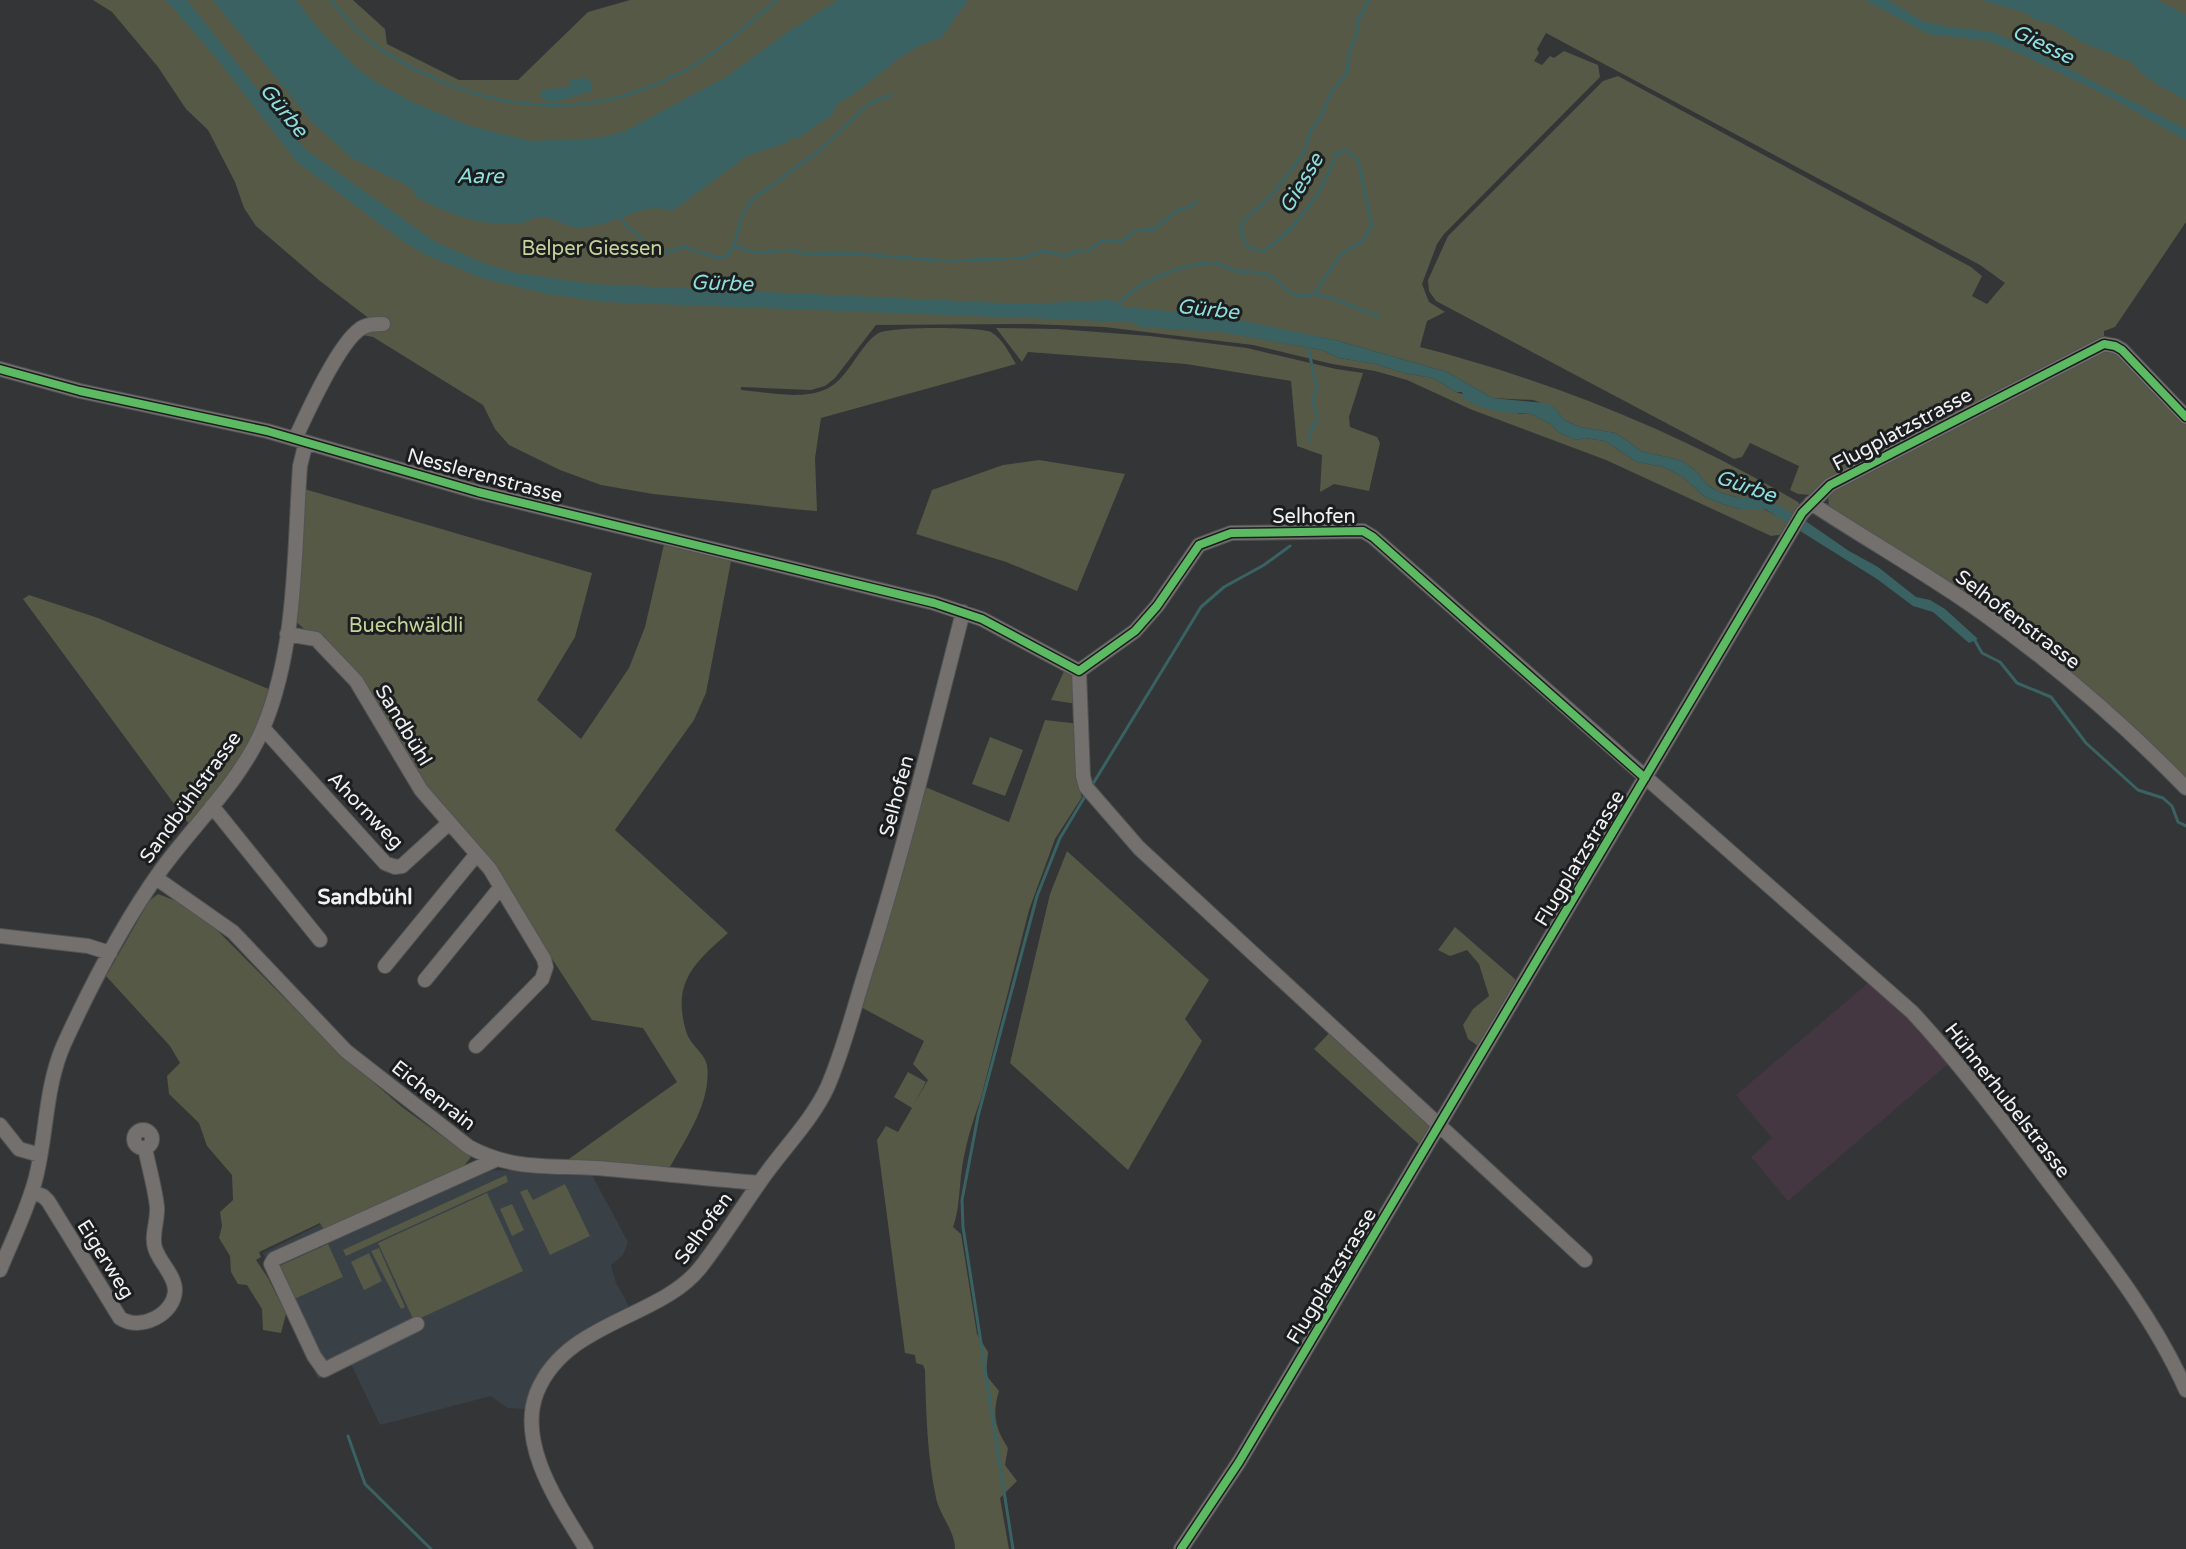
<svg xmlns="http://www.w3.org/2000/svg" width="2186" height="1549" font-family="'Varela Round',sans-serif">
<rect width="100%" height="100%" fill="#333537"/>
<path fill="#443741" d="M1874,978l81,80 -167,143 -37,-44 21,-19 -36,-43z"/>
<path fill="#394046" d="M491,1170l100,3 37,69 -5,13 -12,10 5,18 13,23 -49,30 -32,29 -23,44 -18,-1 -16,-12 -111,29 -29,-61 -33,15 -55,-126 60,-30 9,16z"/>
<path fill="#555946" d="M93,0h260l32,29 2,15 72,36h59l70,-68 42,-12h1556v222l-71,105 -11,4v6l-292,158 -14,-1 -8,-4 9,-24 -49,-23 -8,14 -8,2 -298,-158 -7,-10 -1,-11 20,-44 155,-155 15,-5 353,191 11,9 -10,20 15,8 18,-21 -25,-18 -434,-232 -9,16 2,4 -5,8 8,4 8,-9 4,2 10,-7 34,14 2,12 -156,157 -7,10 -15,40 7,18 16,10 -18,9 -7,26c132,34 261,86 378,155l3,5 -5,8 -37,-17h-20l-20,-6 -13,-8 -8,-11 -15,-12 -42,-10 -25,-18 -36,-6 -16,-7 -9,-12 -22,-8 -41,-2 -45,-26 -112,-32 -79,-15 -11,11 77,14 17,8 37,6 28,9 29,5 23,14 64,22h11l20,10 7,8 18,8 9,-2 20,3 32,21 27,5 19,10 22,20 17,7 18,5h24l27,15 -6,10 -14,2 -165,-76 -136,-51 -63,-29 -32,-9 -43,-7 -79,-19 -149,-18 -74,-3 -154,1 -41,53 -10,8 -14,4 -70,-3v3c25,2 59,10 83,0 24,-9 33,-42 53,-56 10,-8 102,-7 114,-2 12,7 18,21 25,32l-195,54 -6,40 2,53 -14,-1 -150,-16 -52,-9 -41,-15 -51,-25 -14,-16 -12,-24 -110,-68 -10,-2 16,-9 -59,-45 -64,-55 -12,-18 -9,-26 -27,-52 -22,-21 -28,-42 -46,-55z
M996,328l62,1 92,7 97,12 89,21 27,4 -14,44 1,10 27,10 3,6 -11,48 -35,-7 -14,8 2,-37 -25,-9 -6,-65 -105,-17 -158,-12 -6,10z
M2105,349l12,4 69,69v360l-121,-112 -236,-161 -1,-14 4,-5z
M1039,460l86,14 -48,117 -71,-29 -90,-28 16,-44 71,-25z
M301,488l291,85 -17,64 -38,63 44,39 48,-71 16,-41 20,-87 67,16 -26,137 -12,27 -79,110 113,103c-35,31 -57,51 -41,101 4,11 18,20 20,31 5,38 -22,74 -39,106l-84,-11 -18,1 111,-79 -34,-54 -51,-8 -100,-153 -64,-75 -69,-113 -67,-61z
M29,595l69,23 173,72c-15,52 -46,94 -82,134l-166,-225z
M1065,669l11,7 1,28 -26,-4z
M1045,720l35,4 -1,63 3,10 -27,42 -26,71 -48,188c-9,25 -17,51 -20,78 -2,17 -2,34 -8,51l8,7 16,100 11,18 -2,23 13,16c-7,23 -4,37 9,57l-3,17 12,16 -17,17 9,51h-54c0,-18 -15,-33 -19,-51 -9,-42 -10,-86 -11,-128l-2,-5 -7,-2 -1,-8 -10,-2 -28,-213 9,-14 12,6 14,-24 -18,-11 14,-25 18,10 -12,22 14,-24 -15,-16 11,-23 -67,-36 66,-219 86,36z
M990,737l33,13 -18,46 -33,-12z
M1067,851l142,129 -24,39 17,22 -74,129 -118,-107 40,-169z
M158,894l21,8 35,25 122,123 66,57 69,50 -8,10 -138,65 -5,-9 -61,29 2,5 -5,3 12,18 18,36 -5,19 -18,-3 -1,-21 -15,-24 -9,-1 -7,-12 -1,-16 -11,-18 3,-12 -2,-14 13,-12 -1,-25 -25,-29 -8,-23 -30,-29 -2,-18 13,-13 -10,-17 -64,-70 43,-75z
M1455,927l61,53 -38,66 -10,-7 -5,-14 10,-16 16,-13 -10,-32 -12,-14 -17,6 -12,-6z
M1332,1030l96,89 4,11 -10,17 -108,-98z
M506,1175l2,7 -162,74 -3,-6z
M565,1184l25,52 -40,19 -30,-63 7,-3 6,11z
M487,1193l36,78 -109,50 -36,-78z
M512,1204l12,26 -12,6 -12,-27z
M328,1244l15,33 -51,23 -15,-33z
M379,1248l26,59 -4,2 -30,-58z
M369,1253l13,28 -18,9 -13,-28z"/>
<path fill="#3a6263" d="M166,0h21l118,149 129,92 51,23 32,9 75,11 432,20 87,-4 14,7 95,9 115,24 112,32 45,26 53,5 10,5 9,12 16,7 36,6 25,18 42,10 15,12 8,11 13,8 20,6h20l19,7 26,15 45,31 29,16 38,30 14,3 15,9 33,30 -9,4 -36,-31 -20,-6 -36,-27 -112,-70h-25l-18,-5 -17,-7 -22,-20 -19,-10 -27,-5 -32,-21 -20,-3 -9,2 -18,-8 -7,-8 -20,-10 -31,-2 -22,-6 -15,-8 -1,-6h-6l-23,-14 -29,-5 -28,-9 -37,-6 -17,-8 -103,-18 -78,-5 -10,-5 -525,-20 -59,-8 -65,-16 -56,-23 -23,-14 -106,-79 -79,-102z
M213,0h83l20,26 40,42 20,14 38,21 56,23 60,15 70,-3 25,-7 101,-54 66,-48 46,-29h130l-27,38c-42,10 -67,47 -104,66l-4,10 -36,25 -6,-2 -3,5 -41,14 -75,55c-25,-10 -50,9 -75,14 -6,1 -17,4 -23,2 -11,-2 -21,-11 -35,-10 -6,1 -11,5 -17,6 -39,5 -73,-9 -106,-26l-4,-9 -60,-30 -40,-36z
M1865,0h23l35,21 26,6 44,5 25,11 168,86v11l-76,-43 -93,-45 -28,-11 -61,-7z
M1982,0h176l28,15v85c-13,-8 -48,-23 -52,-37l-50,-20 -30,-18 -21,-6 -5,-5z
M587,78l5,6 -1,7 -33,10h-12l-6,-5 2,-6 28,-3 -1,-7z"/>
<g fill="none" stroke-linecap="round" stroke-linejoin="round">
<path stroke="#3a6263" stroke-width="3" d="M331,0c12,15 26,32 41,43 14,11 31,20 47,28 88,44 175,48 263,1 35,-18 65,-47 95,-72
M621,215l3,8 34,31 27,-7 33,11 10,-3 6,-9 7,-29 11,-17 67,-49 51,-48 21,-8
M734,246l23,7 32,-3 20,4 38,-1 100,8 75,-3 21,-7 23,5 14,-6 8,1 14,-10h20l13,-10 19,-2 22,-18 13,-4 8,-6
M1314,294c24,3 42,16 65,22
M1117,306c18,-24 70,-45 100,-43 6,1 11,6 17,8 12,2 25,-1 36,5 20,11 17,25 44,18l26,-39 23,-14 9,-15 -14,-66 -11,-10 -11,4c-13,39 -39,74 -72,97 -18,-1 -21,-7 -23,-25l3,-6 28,-25 32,-42 7,-23 11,-15 9,-23 16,-19 2,-21 8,-19v-11l12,-22
M1308,347l9,42 -4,10 4,20 -6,12 -1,9
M1974,639l8,14 18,9 17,21 34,14 35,46 52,47 25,8 9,8 6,16 8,4
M1091,787l110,-180 23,-20 40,-22 26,-19
M348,1436l17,48 66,65
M1013,1549l-50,-322 -1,-27 16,-84 59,-220 23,-58 27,-45"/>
<defs>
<path id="minor" d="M0,369l80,22 187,40 211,61 456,111 48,16 97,52
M295,439c12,-26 43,-95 65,-110 6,-5 15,-5 23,-5
M1811,503c56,37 115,70 170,109 73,52 142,111 205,176
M287,634l29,5 40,42 65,109 69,79 54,90 2,8 -4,12 -66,67
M1079,671l56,-40 22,-25 42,-61 32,-12 132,-2 10,6 539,475c53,57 98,119 145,181 47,62 97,125 129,197
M1079,671l4,105 3,11 53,61 446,412
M263,728l122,135 10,4 7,-1 46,-42
M212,806l108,134
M156,878l77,54 113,119 123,96c48,26 88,17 139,22 50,4 100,10 151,14
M0,936l88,10 22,7
M385,966l91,-111
M425,980l75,-92
M0,1125l19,24 21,6
M134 1139a9 9 0 1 1 18 0a9 9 0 1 1-18 0Z
M32,1192l11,4 5,5 72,117c20,14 55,-4 55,-28 0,-15 -16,-28 -20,-42 -4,-13 3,-27 2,-41 -2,-19 -8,-39 -12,-59
M0,1270c12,-30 28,-61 36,-93 11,-44 9,-90 28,-133 27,-59 59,-121 97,-174 34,-47 81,-90 103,-144 33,-81 30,-174 36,-260l6,-24
M417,1324l-93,46 -10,-14 -43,-92 3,-5 221,-99
M586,1549c-26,-43 -70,-105 -49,-157 29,-71 122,-73 163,-124 22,-28 40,-58 60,-86 21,-31 51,-60 67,-94 16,-36 26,-77 38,-115 38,-119 67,-240 98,-361
M1181,1549l58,-87 563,-949 28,-28 274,-141 11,2 7,4 64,67"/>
</defs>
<use href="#minor" stroke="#525354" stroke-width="16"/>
<use href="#minor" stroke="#74706d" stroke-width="14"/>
<defs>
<path id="cycleway" d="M0,369l80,22 187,40 211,61 456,111 48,16 97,52 56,-40 22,-25 42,-61 32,-12 132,-2 10,6 272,241
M1181,1549l58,-87 563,-949 28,-28 274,-141 11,2 7,4 64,67"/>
</defs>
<use href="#cycleway" stroke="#1b1d1e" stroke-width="11"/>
<use href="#cycleway" stroke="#5cba63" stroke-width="8"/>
</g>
<g text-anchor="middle" stroke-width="6" stroke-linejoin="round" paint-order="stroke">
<g font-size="20" fill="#c5d49a" stroke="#1b1d1e">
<text x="592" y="255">Belper Giessen</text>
<text x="406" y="632">Buechwäldli</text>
</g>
<g font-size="20" fill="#eff1f3" stroke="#1b1d1e">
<text transform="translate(1902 429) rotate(-28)" y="7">Flugplatzstrasse</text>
<text transform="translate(485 475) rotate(15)" y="7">Nesslerenstrasse</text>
<text x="1314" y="523">Selhofen</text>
<text transform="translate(2018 619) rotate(37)" y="7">Selhofenstrasse</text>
<text transform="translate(404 725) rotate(59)" y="7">Sandbühl</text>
<text transform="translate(896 796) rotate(-75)" y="7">Selhofen</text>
<text transform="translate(190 797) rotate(-54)" y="7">Sandbühlstrasse</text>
<text transform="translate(366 810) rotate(46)" y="7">Ahornweg</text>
<text transform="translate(1579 858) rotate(-59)" y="7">Flugplatzstrasse</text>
<text transform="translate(434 1095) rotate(38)" y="7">Eichenrain</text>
<text transform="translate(2008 1100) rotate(52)" y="7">Hühnerhubelstrasse</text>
<text transform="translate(703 1228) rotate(-54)" y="7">Selhofen</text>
<text transform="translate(106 1259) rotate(58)" y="7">Eigerweg</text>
<text transform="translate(1331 1276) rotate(-59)" y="7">Flugplatzstrasse</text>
</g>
<g font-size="21" font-style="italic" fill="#8edede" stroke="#1b1d1e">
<text transform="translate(2043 44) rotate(26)" y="7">Giesse</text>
<text transform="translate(284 110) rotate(51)" y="7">Gürbe</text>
<text x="480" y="183">Aare</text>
<text transform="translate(1301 183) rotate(-59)" y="7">Giesse</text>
<text transform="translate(722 283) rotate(2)" y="7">Gürbe</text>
<text transform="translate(1208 309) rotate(6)" y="7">Gürbe</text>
<text transform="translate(1746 486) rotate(19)" y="7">Gürbe</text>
</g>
<g font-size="21" font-weight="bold" fill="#eff1f3" stroke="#1b1d1e">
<text x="365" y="904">Sandbühl</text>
</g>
</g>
</svg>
